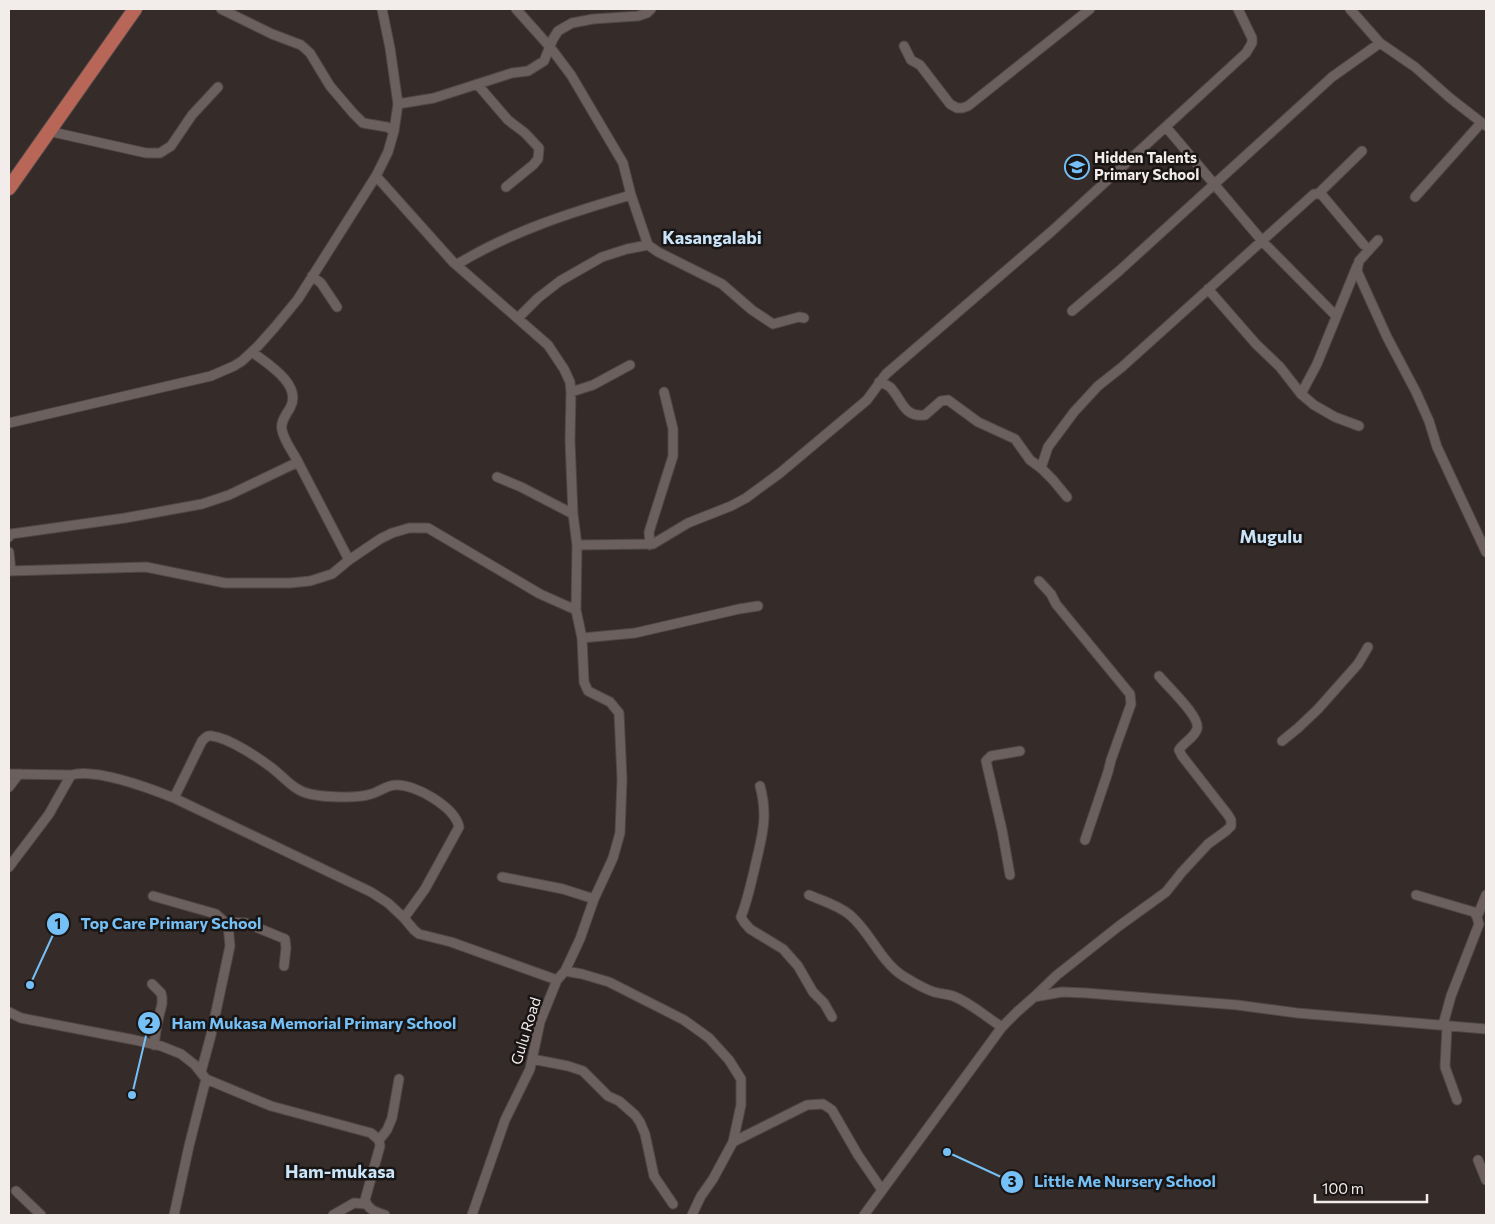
<svg xmlns="http://www.w3.org/2000/svg" width="1495" height="1224" font-family="Commissioner,sans-serif">
<rect width="100%" height="100%" fill="#352b29"/>
<g fill="none" stroke-linecap="round" stroke-linejoin="round">
<defs>
<path id="minor" d="M221,9l51,25 29,11 9,8 20,33 23,27 10,10 24,4 7,4
M516,9l34,38 21,28 52,88 8,32 17,50 10,7 64,32 30,26 21,14 26,-7 5,1
M1350,9l30,34 35,24 35,31 36,28
M904,46l7,14 9,5 30,39 7,4h5l6,-2 122,-97
M477,84l31,36 17,13 14,15 -1,11 -5,6 -27,22
M398,104l36,-6 78,-25 16,-2 16,-10 9,-22 5,-8 14,-8 21,-4 45,-3 9,-3 4,-4
M1166,127l97,115 73,74
M48,131l98,22h14l11,-7 21,-31 26,-28
M376,176l77,86 95,83 16,24 6,13 1,10 -1,49 3,73 4,31 -1,65 6,28 2,44 4,9 22,11 9,11 3,66 -2,54 -7,25 -19,41 -14,40 -15,32 -8,9 -17,42 -10,47 -25,51 -33,95
M1318,194l4,1 42,50
M1415,197l66,-74
M1378,240l-19,21 -2,10 30,66 29,55 13,29 8,26 49,105
M456,265c56,-34 113,-52 175,-70
M312,276l9,7 16,24
M1208,289l48,55 24,23 21,27 13,11 21,12 24,9
M1072,311l47,-40 213,-194 48,-34
M518,318l20,-20 22,-17 42,-24 25,-8 21,-4
M252,352c16,12 51,33 38,56 -4,7 -10,14 -8,22 2,11 11,22 16,32
M879,382c4,1 8,3 11,5 12,12 13,31 35,28l16,-14 7,-1 30,22 37,17 15,21 11,8
M571,392l22,-7 37,-20
M1301,394l16,-30 40,-98
M9,423l202,-47 23,-10 8,-5 16,-15 17,-19 23,-28 78,-123 12,-24 6,-21 4,-27 -8,-56 -8,-39
M497,477l24,10 52,27
M1067,497l-14,-17 -12,-12 7,-21 26,-35 24,-26 24,-19 192,-173h4l44,-43
M9,537l2,-3 114,-16 77,-14 27,-9 69,-33 51,98
M577,545l76,-1 35,-21 43,-17 15,-8 34,-25 87,-73 19,-26 166,-143 194,-178 6,-10v-5l-14,-29
M650,545l-1,-13 24,-76v-27l-9,-37
M9,552l2,19
M9,571l137,-4 79,16h65l20,-2 22,-7 17,-14 31,-21 12,-6 17,-5h19l112,66 36,16
M1039,581l12,13 5,10 74,90 1,10 -20,56 -3,12 -23,68
M582,638l53,-5 104,-24 19,-3
M1282,741l16,-13 20,-19 40,-45 10,-17
M9,774l62,1c25,-7 78,13 103,23l197,94 17,11 16,15 10,12 5,4 32,8 106,38
M760,786c9,33 1,53 -6,85 -4,16 -7,31 -13,46l3,5 6,7 33,20 15,17 15,26 11,11 8,14
M9,787l10,-13
M174,798l28,-57c3,-3 5,-6 10,-5 17,2 47,22 60,32 12,9 22,23 38,26 14,3 46,5 61,0 8,-2 16,-9 25,-9 19,-1 59,22 63,42l-34,62 -21,29
M9,867l40,-53 22,-39
M1010,875l-8,-45 -16,-69 5,-5 29,-5
M502,877l61,12 31,10
M809,895c14,6 29,10 41,20 21,18 30,46 53,61 10,6 21,13 31,16 7,2 13,2 19,4 18,7 33,21 49,31
M1416,895l58,17 3,5 2,7 -28,72 -8,29
M153,896l63,18 12,11 2,21 -19,89 -10,37
M1477,917l9,-22
M224,922l22,1 39,16 1,9 -2,18
M565,971l17,3 27,8 75,38 25,18 20,22 12,19v26l-8,37 -20,37 -12,17 -9,19
M152,984l9,9 1,4v7l-5,20 -3,21
M1034,997l23,-22 62,-49 47,-34 16,-20 26,-28 18,-13 5,-5v-6l-3,-5 -46,-59 -3,-6c5,-8 15,-12 18,-21 4,-12 -30,-43 -38,-53
M9,1012l12,6 114,22 26,6 20,8 14,11 11,14 65,27 100,27 8,7 1,6 -15,54c3,10 11,12 20,15
M1447,1026l-2,41 12,33
M532,1059l36,7 15,5 25,25 11,5 16,14 5,7 5,12 9,42 19,28
M379,1140l8,-10 5,-12 7,-39
M733,1142l74,-37 16,-1 9,6 26,45 24,35
M1478,1160l8,20
M16,1191l25,24
M174,1215l15,-69 17,-67
M333,1215l21,-12 12,1
M864,1215l138,-188 16,-16 16,-14 28,-5 24,1 151,12 60,8 189,16"/>
<path id="primary" d="M9,188l126,-179"/>
</defs>
<use href="#minor" stroke="#4f4746" stroke-width="11"/>
<use href="#primary" stroke="#4f4746" stroke-width="16"/>
<use href="#minor" stroke="#6b605e" stroke-width="9"/>
<use href="#primary" stroke="#b76658" stroke-width="14"/>
</g>
<defs>
<symbol id="school-ring" viewBox="-11 -11 22 22"><circle r="9.5" fill="#191514" stroke="#75c0f6" stroke-width="1.5"/><path d="M0-5L7-2L0 1L-7-2ZM-4 1L0 2.5L4 1V4Q0 6-4 4Z" fill="#75c0f6"/></symbol>
</defs>
<g fill-rule="evenodd">
<use href="#school-ring" x="1063" y="153" width="28" height="28"/>
</g>
<g text-anchor="middle" stroke-width="5" stroke-linejoin="round" paint-order="stroke">
<g font-size="15" font-weight="bold" fill="#f2eceb" stroke="#191514" text-anchor="start">
<text x="1094" y="163">Hidden Talents<tspan x="1094" dy="17">Primary School</tspan></text>
</g>
<g font-size="15" fill="#f2eceb" stroke="#191514">
<text transform="translate(526 1031) rotate(-73)" y="5">Gulu Road</text>
</g>
<g font-size="18" font-weight="bold" fill="#cae5f9" stroke="#191514">
<text x="712" y="244">Kasangalabi</text>
<text x="1271" y="543">Mugulu</text>
<text x="340" y="1178">Ham-mukasa</text>
</g>
</g>
<path fill="none" stroke="#75c0f6" stroke-width="2" d="M30 985L58 924M132 1095L149 1023M947 1152L1012 1182"/>
<g fill="#75c0f6" stroke="#191514" stroke-width="2">
<circle cx="30" cy="985" r="5"/>
<circle cx="132" cy="1095" r="5"/>
<circle cx="947" cy="1152" r="5"/>
<circle cx="58" cy="924" r="12"/>
<circle cx="149" cy="1023" r="12"/>
<circle cx="1012" cy="1182" r="12"/>
</g>
<g font-size="15" text-anchor="middle" font-weight="bold" fill="#111">
<text x="58" y="929">1</text>
<text x="149" y="1028">2</text>
<text x="1012" y="1187">3</text>
</g>
<g font-size="16" text-anchor="middle" font-weight="bold" fill="#75c0f6" stroke="#191514" stroke-width="5" stroke-linejoin="round" paint-order="stroke">
<text x="171" y="929">Top Care Primary School</text>
<text x="314" y="1029">Ham Mukasa Memorial Primary School</text>
<text x="1125" y="1187">Little Me Nursery School</text>
</g>
<rect width="1495" height="1224" fill="none" stroke="#f2eceb" stroke-width="20"/>
<path d="M1315 1194v8h112v-8" fill="none" stroke="#f2eceb" stroke-width="2.5"/>
<text x="1322" y="1194" font-size="15" fill="#f2eceb" stroke="#191514" stroke-width="4" paint-order="stroke">100 m</text>
</svg>
